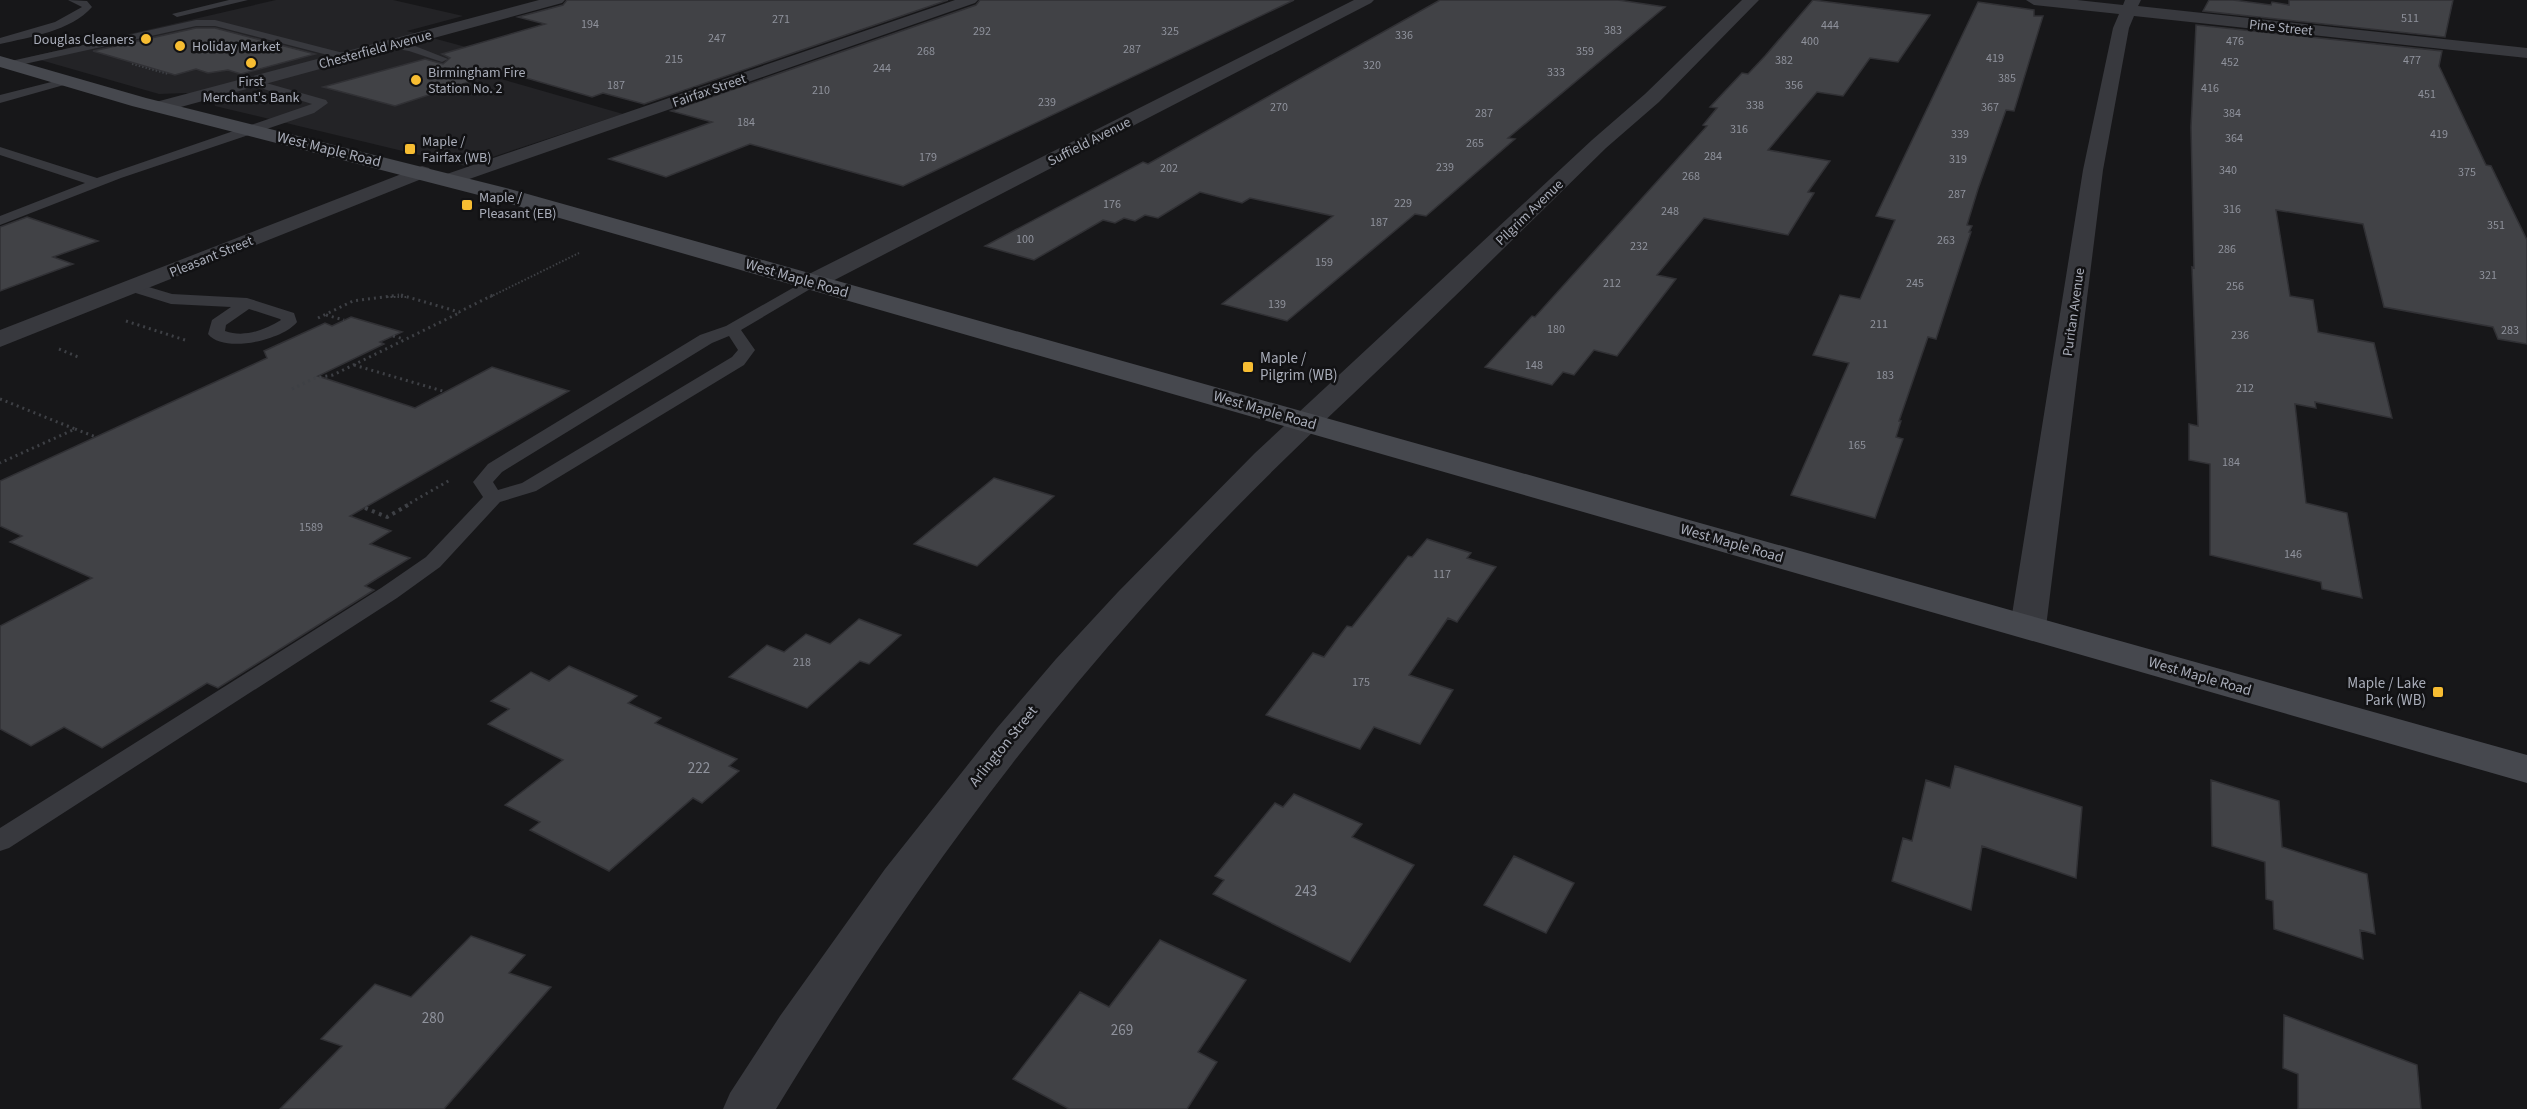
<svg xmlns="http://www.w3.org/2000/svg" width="2527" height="1109" font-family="'Source Sans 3',sans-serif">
<rect width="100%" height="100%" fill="#171719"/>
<path fill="#232326" d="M276,0h117l70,16 -56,15 133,36 -39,12 122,35 -158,52 -250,-60 -1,-6 -28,-7 -27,1 -129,-37z"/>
<path fill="#414246" stroke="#313135" stroke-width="1.5" d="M567,0h381l-304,104 -41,-11 -11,4 -90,-26 -107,35 -72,-19 102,-28 18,5 7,-6 -8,-4 103,-30 -27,-7 45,-12z
M980,0h314l-391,186 -153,-42 -84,33 -57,-18 103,-37 -41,-11 305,-106z
M1440,0h178l47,7 -157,131 7,1 -89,77 -11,-2 -128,107 -65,-17 111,-88 -83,-18 -8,5 -42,-11 -42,26 -13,-3 -10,6 -11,-3 -9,5 -12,-3 -69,40 -49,-14 158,-84 5,2z
M1813,0l117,15 -32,47 -28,-4 -27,38 -26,-4 -49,58 62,11 -22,31 6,1 -26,42 -84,-17 -47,57 19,4 -59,77 -23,-6 -20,25 -11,-3 -11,13 -67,-18 47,-51 3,1 172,-191 -4,-1 14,-17 -7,-1 32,-34 6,1 17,-18z
M2209,0h24l38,5 1,-3 17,3v-5h164l-8,37 -242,-26z
M1978,2l56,8v6h9l-29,95 -8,-1 -28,79 -11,36 5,1 -3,6h2l-35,107 -8,-2 -29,84h2l-5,16 7,2 -28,79 -84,-23 58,-132 -36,-8 27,-60 20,4 35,-79 -19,-4z
M2196,25l246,26 -3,15 47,99 5,1 36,74v104l-29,-5 -5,-12 -109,-20 -21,-83 -87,-14 14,86 23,4 5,32 56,11 18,75 -77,-16 1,6 -21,-4 11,99 41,10 15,85 -40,-9 -1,-7 -111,-27v-91l-21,-4v-36l9,2 -6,-159 2,1 -3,-141z
M196,28h19l100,26 -74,20 -13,-4 -20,3 -12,-4 -21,6 -82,-24z
M27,217l71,24 -45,16 20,7 -73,27v-64z
M351,317l51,15 -22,10 4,2 -66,32 97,32 77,-41 77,24 -219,125 41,15 -21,13 40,14 -45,28 9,4 -156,98 -11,-5 -105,65 -38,-21 -33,19 -31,-17v-103l92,-48 -82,-36 12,-6 -22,-10v-45l267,-123 -3,-7 61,-28 7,3z
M994,478l60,18 -77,70 -63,-22z
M1427,539l44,14 -4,5 29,9 -39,55 -9,-4 -39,57 44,15 -33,54 -46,-17 -14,22 -94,-34 47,-62 11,4 23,-31 5,1 56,-71 4,1z
M859,619l42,16 -32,29 -9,-3 -53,47 -78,-31 38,-32 17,7 22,-18 24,10z
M569,666l68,30 -9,7 33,15 -6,5 82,36 -8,7 10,5 -37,32 -9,-5 -84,73 -79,-41 10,-8 -35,-17 58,-45 -75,-36 21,-15 -18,-8 40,-29 18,9z
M1955,766l127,41 -6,71 -94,-32 -11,64 -79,-29 11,-43 9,3 14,-61 24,8z
M2211,780l68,21 3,46 85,27 8,60 -15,-4 3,29 -89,-30 -1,-28 -7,-2 -1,-37 -53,-16z
M1294,794l68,30 -10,13 62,28 -64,97 -137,-68 11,-14 -9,-4 60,-73 8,4z
M1514,856l60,27 -28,50 -62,-28z
M471,936l54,19 -16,18 42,14 -107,122h-164l62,-63 -21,-7 54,-55 36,13z
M1160,940l86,40 -48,72 19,10 -30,47h-118l-56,-30 67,-87 29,15z
M2284,1015l133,50 4,44h-123v-35l-15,-6z"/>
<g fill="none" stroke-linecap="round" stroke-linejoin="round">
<path stroke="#3e4045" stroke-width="2" stroke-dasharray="1.5 2" stroke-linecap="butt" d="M132,64l36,10
M387,297h19
M490,297l89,-44"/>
<path stroke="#3e4045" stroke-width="3" stroke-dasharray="2 4" stroke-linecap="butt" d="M401,295l58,17 34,-17
M326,315l18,5
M318,318l35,-17 46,-6
M126,321l62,20
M393,336l11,3
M59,349l19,8
M354,365l92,27
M292,389l23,-11 18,-3 126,-62
M0,399l75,30 -75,34
M75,429l21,8
M405,506l45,-26"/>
<path stroke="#3e4045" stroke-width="4" stroke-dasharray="3 4.5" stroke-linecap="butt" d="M365,508l22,9 21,-12"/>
<path fill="#38393e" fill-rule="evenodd" d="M68,0l19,1 5,6c-21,24 -62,30 -92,37v-6l55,-16 27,-15z
M229,0h19l-71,17 -5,-3z
M196,20h19l136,35 1,2 -5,3 -132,-34h-19l-185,41 -6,-3 6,-3z
M389,42l26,4 33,13 -6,3 -33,-11 -24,-4 -1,-2z
M67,78l4,1v4l-71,20v-8z
M252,79l74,21 2,3 -14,10 -193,65 -121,47v-9l85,-33 -85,-28v-8l97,31 215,-74 -64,-20 -2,-2z
M812,277l8,5 -3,3 -76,45 14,20 -11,15 -208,126 -36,11 -60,65 -43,31 -388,250 -9,3v-23l381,-240 45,-31 57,-60 -10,-15 15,-18 212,-129 26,-9zM729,336l9,14 -6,7 -210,126 -24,7 -5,-8 9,-10 210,-129z
M132,282l40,12 75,4 47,15 3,9c-14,18 -73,32 -89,12l4,-14 19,-13 -60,-3 -45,-14 -2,-3zM249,309l31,10 1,1c-17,10 -36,18 -56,11l1,-6z"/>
<path fill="#38393e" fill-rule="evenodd" d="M539,0h26l-3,3 -396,108h-14l-2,-4 2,-4z
M955,0h23l-3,3 -520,181 -7,2 -7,-2 -4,-4 4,-4z
M1354,0h20l-3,3 -550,284 -9,2 -9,-2 -3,-5 3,-5z
M1742,0h17l-100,102 -53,46c-84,82 -167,165 -253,246 -73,68 -144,139 -211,214 -139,155 -258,324 -366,501h-53l7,-16 50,-77 105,-147 112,-141 59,-69 62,-67 137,-139 337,-313 53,-46z
M2026,0h51l46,5 2,-5h16l-3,6 389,42v10l-393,-42 -5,12 -26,142 -57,457 -6,8 -12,3 -12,-3 -6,-8 73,-457 30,-142 6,-14 -85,-9z
M422,166l7,2 3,4 -3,4 -429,171v-17z"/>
<path fill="#46484e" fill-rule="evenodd" d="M0,56l146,42 360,90 2021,567v28l-2037,-585 -358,-92 -132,-39z"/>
</g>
<g fill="#f7bd32" stroke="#121214" stroke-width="2">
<circle cx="146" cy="39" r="6"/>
<circle cx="180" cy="46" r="6"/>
<circle cx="251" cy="63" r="6"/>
<circle cx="416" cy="80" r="6"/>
<rect x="404" y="143" width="12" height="12" rx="3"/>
<rect x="461" y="199" width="12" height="12" rx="3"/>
<rect x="1242" y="361" width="12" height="12" rx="3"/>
<rect x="2432" y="686" width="12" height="12" rx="3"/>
</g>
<g text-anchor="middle" stroke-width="5" stroke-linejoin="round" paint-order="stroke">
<g font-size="12" fill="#8f929c">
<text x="2410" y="22">511</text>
<text x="781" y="23">271</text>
<text x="590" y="28">194</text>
<text x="1830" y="29">444</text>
<text x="1613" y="34">383</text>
<text x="982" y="35">292</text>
<text x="1170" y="35">325</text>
<text x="1404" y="39">336</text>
<text x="717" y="42">247</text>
<text x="1810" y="45">400</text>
<text x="2235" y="45">476</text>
<text x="1132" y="53">287</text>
<text x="926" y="55">268</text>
<text x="1585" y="55">359</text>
<text x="1995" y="62">419</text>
<text x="674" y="63">215</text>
<text x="1784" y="64">382</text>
<text x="2412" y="64">477</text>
<text x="2230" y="66">452</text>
<text x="1372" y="69">320</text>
<text x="882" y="72">244</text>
<text x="1556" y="76">333</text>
<text x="2007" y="82">385</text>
<text x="616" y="89">187</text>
<text x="1794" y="89">356</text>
<text x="2210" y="92">416</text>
<text x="821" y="94">210</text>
<text x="2427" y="98">451</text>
<text x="1047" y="106">239</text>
<text x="1755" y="109">338</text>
<text x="1279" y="111">270</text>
<text x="1990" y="111">367</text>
<text x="1484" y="117">287</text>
<text x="2232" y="117">384</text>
<text x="746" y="126">184</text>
<text x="1739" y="133">316</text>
<text x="1960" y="138">339</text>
<text x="2439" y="138">419</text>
<text x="2234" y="142">364</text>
<text x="1475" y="147">265</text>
<text x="1713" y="160">284</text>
<text x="928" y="161">179</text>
<text x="1958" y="163">319</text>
<text x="1445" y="171">239</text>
<text x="1169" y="172">202</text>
<text x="2228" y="174">340</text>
<text x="2467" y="176">375</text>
<text x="1691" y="180">268</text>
<text x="1957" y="198">287</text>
<text x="1403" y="207">229</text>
<text x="1112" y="208">176</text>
<text x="2232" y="213">316</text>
<text x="1670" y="215">248</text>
<text x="1379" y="226">187</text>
<text x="2496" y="229">351</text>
<text x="1025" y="243">100</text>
<text x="1946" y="244">263</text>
<text x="1639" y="250">232</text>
<text x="2227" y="253">286</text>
<text x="1324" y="266">159</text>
<text x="2488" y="279">321</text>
<text x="1612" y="287">212</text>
<text x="1915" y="287">245</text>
<text x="2235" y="290">256</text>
<text x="1277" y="308">139</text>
<text x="1879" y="328">211</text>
<text x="1556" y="333">180</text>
<text x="2510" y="334">283</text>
<text x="2240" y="339">236</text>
<text x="1534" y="369">148</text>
<text x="1885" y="379">183</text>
<text x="2245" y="392">212</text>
<text x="1857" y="449">165</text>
<text x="2231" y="466">184</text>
<text x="311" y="531">1589</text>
<text x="2293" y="558">146</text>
<text x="1442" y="578">117</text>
<text x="802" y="666">218</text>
<text x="1361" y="686">175</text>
</g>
<g font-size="14" fill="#a9adb9" stroke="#121214">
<text transform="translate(2281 27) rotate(6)" y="5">Pine Street</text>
<text transform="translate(375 49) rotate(-15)" y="5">Chesterfield Avenue</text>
<text transform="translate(709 90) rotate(-19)" y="5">Fairfax Street</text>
<text transform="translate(1089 141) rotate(-27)" y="5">Suffield Avenue</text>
<text transform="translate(1529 212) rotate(-44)" y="5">Pilgrim Avenue</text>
<text transform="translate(211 256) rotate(-22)" y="5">Pleasant Street</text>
<text transform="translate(2073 312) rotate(-82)" y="5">Puritan Avenue</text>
</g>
<g font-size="14" fill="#a9adb9" stroke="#121214" text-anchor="start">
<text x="134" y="44" text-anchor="end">Douglas Cleaners</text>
<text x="192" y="51">Holiday Market</text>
<text x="428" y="77">Birmingham Fire<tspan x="428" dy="16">Station No. 2</tspan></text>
<text x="251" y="86" text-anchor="middle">First<tspan x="251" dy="16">Merchant's Bank</tspan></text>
<text x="422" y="146">Maple /<tspan x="422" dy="16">Fairfax (WB)</tspan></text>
<text x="479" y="202">Maple /<tspan x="479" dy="16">Pleasant (EB)</tspan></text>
</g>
<g font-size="15" fill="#a9adb9" stroke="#121214">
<text transform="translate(329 149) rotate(14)" y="5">West Maple Road</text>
<text transform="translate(797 278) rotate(16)" y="5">West Maple Road</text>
<text transform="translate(1265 410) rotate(16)" y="5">West Maple Road</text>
<text transform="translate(1732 543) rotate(16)" y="5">West Maple Road</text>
<text transform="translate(2200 676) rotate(16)" y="5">West Maple Road</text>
<text transform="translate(1003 746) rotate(-51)" y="5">Arlington Street</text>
</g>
<g font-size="15" fill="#a9adb9" stroke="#121214" text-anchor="start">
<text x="1260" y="363">Maple /<tspan x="1260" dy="17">Pilgrim (WB)</tspan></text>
<text x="2426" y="688" text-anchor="end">Maple / Lake<tspan x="2426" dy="17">Park (WB)</tspan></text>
</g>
<g font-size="15" fill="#8f929c">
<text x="699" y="773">222</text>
<text x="1306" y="896">243</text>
<text x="433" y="1023">280</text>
<text x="1122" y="1035">269</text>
</g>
</g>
</svg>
